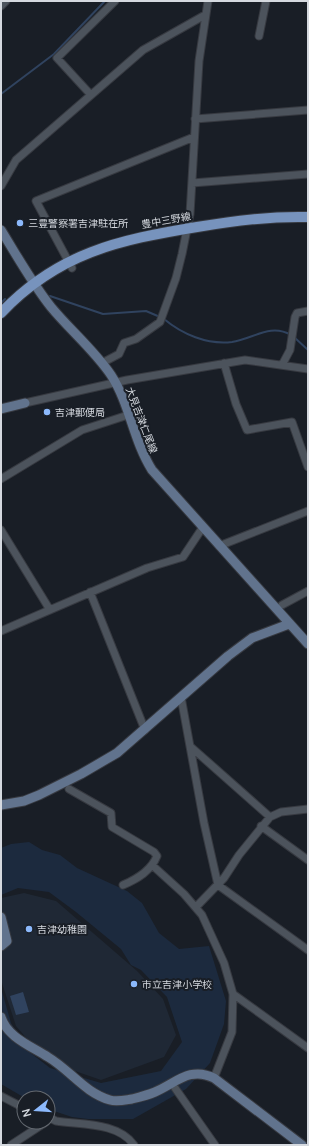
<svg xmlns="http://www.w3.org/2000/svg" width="309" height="1146" font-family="Manrope,'Noto Sans JP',sans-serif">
<rect width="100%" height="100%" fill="#191e26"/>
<path fill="#1f2835" d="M24,893l32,8 81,70 26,28 13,36 -12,22 -63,23 -55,-19 -30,-35 -15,-46v-82z"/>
<path fill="#1c2a3e" d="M29,842l13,8 18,5 17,13 50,23 15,12 17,30 20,16 30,-3 17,55 -2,23 -14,39 -24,26 -53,30h-45l-16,-2 -24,-8v-11h-23l-24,-14v-96l10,35 17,28 22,17 51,15 60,-12 21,-29 -15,-45 -26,-27 -10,-5 -10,-16 -45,-37 -27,-20 -31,-4 -17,7v-47l10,-4z"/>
<path fill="#30435f" d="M23,992l6,20 -13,3 -6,-19z"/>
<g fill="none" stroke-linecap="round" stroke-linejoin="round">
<path stroke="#30435f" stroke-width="2" d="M1,94l53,-40 50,-52
M50,296l53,18 43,-3 14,6
M1,303l4,-4
M164,319c18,15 43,26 68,23 21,-3 38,-19 59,-7
M294,337l14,13"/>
<defs>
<path id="street" d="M1,6l5,-5
M259,36l7,-35
M91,95l-34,-37 58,-57
M195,119l113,-9
M192,183l116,-9
M1,186l15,-26 127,-110 62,-35
M72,268l-36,-67 158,-64
M102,363l17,-9 5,-11 12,-4 24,-17 16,-44 6,-24 8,-40 9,-153 9,-60
M224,363l12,41 11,26 45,-8 16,45
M282,365l8,-15 5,-33 2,-4 11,-2
M25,403l102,-23 118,-20 63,9
M1,479l81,-49 46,-15
M1,530l49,80
M219,546l89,-35
M90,592l55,138
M282,605l26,-14
M1,631l146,-63 36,-11 20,-30
M181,697l23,126 14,62 90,65
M191,747l79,70
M69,789l42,24 1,14 42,25 3,4c-6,15 -20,23 -34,29
M261,826l47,34
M152,865l32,29 18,21 22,48 9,31 -1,38 -18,46
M196,907l28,-29 15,-23 31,-38 11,-5 27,-3
M233,994l75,54
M175,1088l40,57
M1,1096l23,12
M48,1117l8,4c25,4 62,1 78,24
M11,1145l35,-23"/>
<path id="secondary" d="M1,230c16,26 31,53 50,77 19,23 43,43 60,68 19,29 22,65 41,95l156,174
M1,409l24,-6
M1,805l23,-4 15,-6 42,-21 36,-21 111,-97 24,-18 37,-14
M1,917l6,24 -6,5
M1,1017c6,20 30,29 47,40 22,13 37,36 62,43 7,2 15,0 22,-1 8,-2 16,-4 23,-7 21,-9 35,-26 59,-14l88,67"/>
<path id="primary" d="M1,313c57,-60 117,-73 196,-86 37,-6 73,-11 111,-10"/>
</defs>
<use href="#street" stroke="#373a41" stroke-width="9"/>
<use href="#secondary" stroke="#373a41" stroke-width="11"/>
<use href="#primary" stroke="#373a41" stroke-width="12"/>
<use href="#street" stroke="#4c535c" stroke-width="7"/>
<use href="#secondary" stroke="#61738d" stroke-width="9"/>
<use href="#primary" stroke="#7793bd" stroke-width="10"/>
</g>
<g fill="#8cb9fc" stroke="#191e26" stroke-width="1.5">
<circle cx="20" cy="223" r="4"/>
<circle cx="47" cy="412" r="4"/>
<circle cx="29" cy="929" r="4"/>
<circle cx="134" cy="984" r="4"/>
</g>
<g text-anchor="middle" stroke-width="4" stroke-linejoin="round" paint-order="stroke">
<g font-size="10" fill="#d5d9df" stroke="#191e26">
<text transform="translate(166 220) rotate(-10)" y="4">豊中三野線</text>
<text transform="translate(142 420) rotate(69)" y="4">大見吉津仁尾線</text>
</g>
<g font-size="10" fill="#d5d9df" stroke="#191e26" text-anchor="start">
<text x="28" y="227">三豊警察署吉津駐在所</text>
<text x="55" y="416">吉津郵便局</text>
<text x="37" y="933">吉津幼稚園</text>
<text x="142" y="988">市立吉津小学校</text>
</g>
</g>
<rect width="309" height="1146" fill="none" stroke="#d5d9df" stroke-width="4"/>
<g transform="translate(36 1110) rotate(253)"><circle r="19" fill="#191e26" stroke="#646970"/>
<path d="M0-3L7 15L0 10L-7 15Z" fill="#8cb9fc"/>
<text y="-6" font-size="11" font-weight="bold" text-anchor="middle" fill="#d5d9df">N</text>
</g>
</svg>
